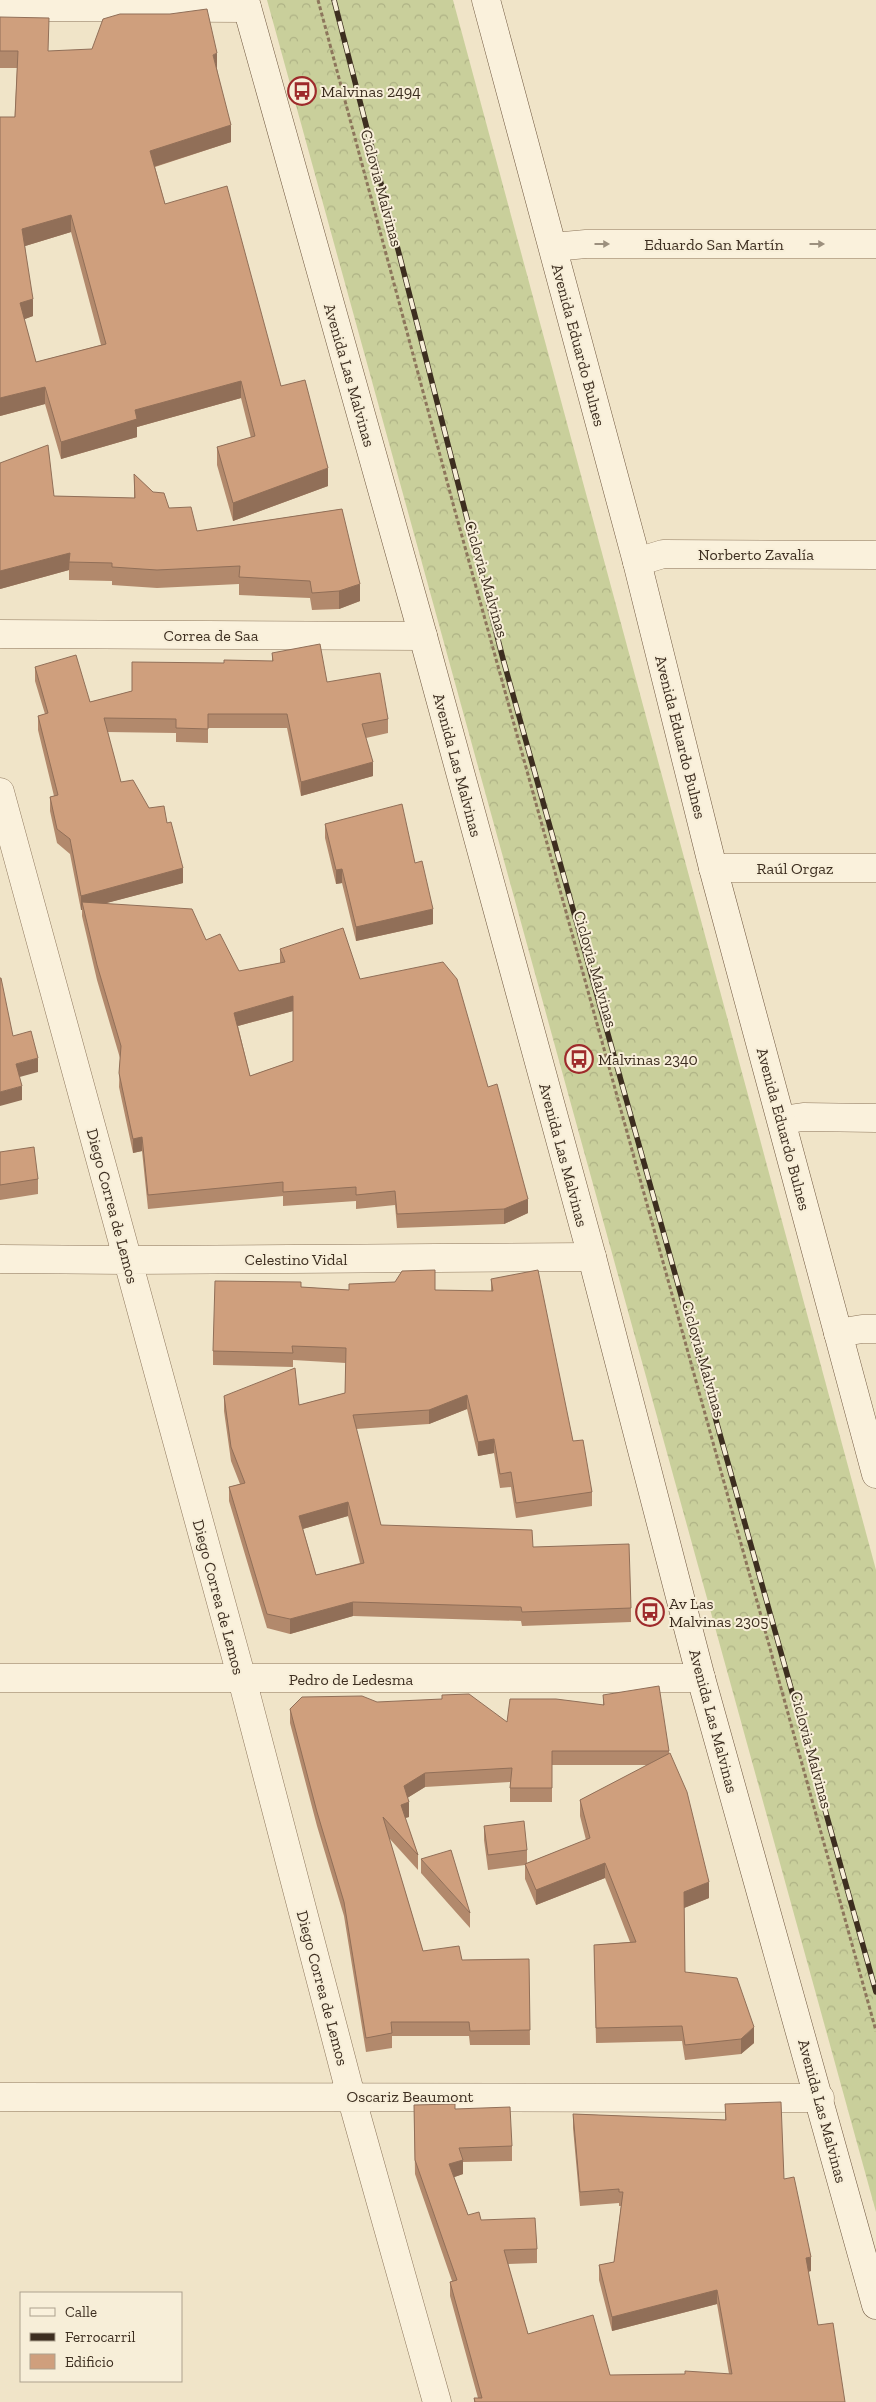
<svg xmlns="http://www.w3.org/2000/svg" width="876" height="2402" font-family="'Zilla Slab',serif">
<defs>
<pattern id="forest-crowns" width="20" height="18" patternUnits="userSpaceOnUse" patternTransform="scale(1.25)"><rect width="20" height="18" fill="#c9cf9b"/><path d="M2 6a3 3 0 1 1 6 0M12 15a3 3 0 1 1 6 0" fill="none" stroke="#aeb285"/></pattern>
</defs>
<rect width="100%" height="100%" fill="#f0e4c8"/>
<path fill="url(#forest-crowns)" d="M267,0h186l423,1570v642z"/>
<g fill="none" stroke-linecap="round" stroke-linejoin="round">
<defs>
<path id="street" d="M0,7l247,1
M553,247l33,-3h290
M637,562l26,-8 213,1
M0,634l423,2
M0,792l242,887 109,417 86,306
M713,868h163
M782,1120l21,-3 73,1
M0,1259l128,1 464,-3
M838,1333l24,-4h14
M0,1678h701
M0,2097l820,1"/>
<path id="secondary" d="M245,0l178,636 169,621 109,421 175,627
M486,0l151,562 76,306 163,606"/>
</defs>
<use href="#street" stroke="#8d765c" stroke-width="29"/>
<use href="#secondary" stroke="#6f573f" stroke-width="29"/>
<path stroke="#8d765c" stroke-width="3" stroke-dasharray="4 2.5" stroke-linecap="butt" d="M318,0l137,511 421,1520"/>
<use href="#street" stroke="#faf1dc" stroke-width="28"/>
<use href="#secondary" stroke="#faf1dc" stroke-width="28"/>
<defs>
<path id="rail" d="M334,0l169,659 373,1333"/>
</defs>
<use href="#rail" stroke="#3d2e20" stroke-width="5.5"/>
<use href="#rail" stroke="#f7eed8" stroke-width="4" stroke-dasharray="11" stroke-linecap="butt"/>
</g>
<path fill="#b2896c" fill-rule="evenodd" d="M0,17l48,34 169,18 14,73 -76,25 10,37 116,182 47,100 -95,35 -16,-56v-18l34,-9 -10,-40 -104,29v10l-76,22 -16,-55 -45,12 17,-348h-17zM71,232l30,113 -65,17 -12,-43 9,-3 -8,-70z
M0,463l54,33 80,2v-24l35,34 28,23 145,-22 18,92 -21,8 -27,1 -2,-12 -71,-3v-11l-82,4 -45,-3v-4l-43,-1v-10l-69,19z
M272,653l55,29 61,37v14l-22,5 7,38 -72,20 -14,-68h-79v15l-32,-1v-9l-69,-1 14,50 28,26 18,15 16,60 -77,20 100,37 33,31 41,-8v-14l80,30 128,108 40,126 -24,11 -107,4 -2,-23 -39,4v-8l-73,5v-10l-135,13 -6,-58 -9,2 -14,-66 1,-29 -23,-78 -15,-64v-6h-1l-11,-56 -13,-11 -7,-32v-14l4,-1 -16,-66v-14l7,-2 -10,-33v-14l55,35 42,-11 92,-28 48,-2zM293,1011v50l-43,15 -12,-50z
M325,824l90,39 18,61 -77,17 -14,-58 -6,1 -11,-46z
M0,1152l38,27v15l-38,6z
M491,1279l82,162 19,51v14l-76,12 -5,-31 -11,1 -6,-35 -16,3 -11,-47 -38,15 -73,5 25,96 152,22 98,61v14l-109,4 -1,-5 -168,-5 -63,18 -23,-6 -38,-127v-14l11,-3 -9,-23 -7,-50v-15l75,9 46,-12 1,-30 -53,-3v7l-80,-2v-14l88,-64 48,3 142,1zM348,1516l12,47 -44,12 -13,-46z
M603,1695l66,56v3l40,144 -25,10 1,64 69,71 -13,11 -56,6 -3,-19 -86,2 -2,-98 36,-3 -25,-64 -69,27 -11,-26v-14l-37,5 -4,-30v-14l43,24v13l59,-23 -6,-24v-16l68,-35h-96v37h-42v-20l-85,5 -18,11 2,19 -4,1 13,37v15l-29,-32 34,113 39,9 67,-1 1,86h-60l-1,-9h-77v12l-26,4 -22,-136 -27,-90 -27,-103v-14l87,-7 130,20 96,-17z
M421,1859l49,54v15l-49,-55z
M725,2104l59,75 27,92 -3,1 10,53 27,77h-371v-4h4l-28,-102v-14l2,-1 -37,-107 -1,-69 41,4 57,37v15l-49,1v12l-9,3 14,38 13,5 56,29v14l-29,1 20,70 82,41 119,-1 -12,-70 -105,27 -13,-51v-15l15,-3 7,-56h-2v-3l-39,3 -7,-78v-14l152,6z"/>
<path fill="#916f58" d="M217,53v18l-4,-16z
M231,125v17l-81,26v-17z
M71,215v17l-49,15v-18z
M33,299v17l-13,5v-18z
M241,381v17l-104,29v10l-76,22v-17l74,-32z
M45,387v17l-45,12v-18z
M328,468v18l-95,35v-18z
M70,553l-1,17 -69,19v-18z
M360,584v17l-21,8v-18z
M373,762v14l-72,20v-14z
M183,868v15l-99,26 -2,-7v8h-1v-14z
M342,869v14l-6,1v-14z
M433,909v15l-77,17v-14z
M293,996v15l-59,16v-14z
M38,1058v14l-22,6v-14z
M22,1086v14l-22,6v-14z
M142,1137v14l-9,2v-14z
M528,1199v14l-24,11v-15z
M467,1395v14l-38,15v-14z
M494,1439v14l-16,3v-14z
M348,1502v14l-49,14v-14z
M353,1602v14l-63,18v-15z
M425,1773v14l-21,13v-14z
M409,1802v15l-8,2v-14z
M605,1863v15l-69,27v-15z
M709,1882v16l-25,10v-16z
M754,2027v16l-13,11v-15z
M463,2160v14l-14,5v-15z
M811,2257v14l-5,1v-14z
M717,2290v14l-105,27v-14z"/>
<path fill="#cf9f7d" stroke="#916f58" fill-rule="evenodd" d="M207,9l10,44 -4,2 18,70 -81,26 15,53 62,-18 54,200 24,-6 23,88 -95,35 -16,-56 38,-11 -14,-55 -106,29 2,9 -76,23 -16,-55 -45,11v-281h15l3,-66h-18v-34l49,1 -1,33 44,-2 11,-30 17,-5h50zM71,215l35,129 -70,18 -16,-59 13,-4 -11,-70z
M48,445l6,51 81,2 -1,-24 19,18 11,1 5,15 22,-1 6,24 145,-22 18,75 -21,7 -27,2 -2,-12 -71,-4 1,-11 -83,4 -45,-3v-4l-43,-1 1,-9 -70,18v-108z
M320,644l7,38 53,-9 8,46 -26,5 11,38 -72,20 -14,-68h-79v15l-32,-1v-9l-72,-1 17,64 12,-2 16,28 15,-2 3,17 4,-1 12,46 -102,28 -11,-57 -13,-10 -7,-32 8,-2 -20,-79 10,-3 -13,-46 41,-12 14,47 42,-11v-29l92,1v-3l49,1 -1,-8z
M402,804l13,59 7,-2 11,48 -77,18 -14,-58 -6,1 -11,-46z
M82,902l110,7 14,31 14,-6 19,37 46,-9 -5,-13 63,-21 17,51 83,-17 14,17 31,108 9,-3 31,115 -24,10 -107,5 -2,-23 -39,4v-8l-73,5v-10l-135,13 -6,-58 -9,2 -14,-66 2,-27 -24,-81zM293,996v65l-43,15 -16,-63z
M0,978h1l12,58 18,-5 7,27 -22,6 6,22 -22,6z
M34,1147l4,32 -38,6v-33z
M435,1270v20l58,1 -2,-12 47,-9 35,171 10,-1 9,52 -76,11 -5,-31 -11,2 -6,-35 -16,3 -11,-47 -38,15 -76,5 28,110 151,5 1,17 96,-3 2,64 -109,4 -1,-5 -168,-5 -63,17 -23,-5 -38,-127 16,-4 -14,-36 -7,-51 71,-28 4,37 46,-12 1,-45 -54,-2 1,7 -80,-2 2,-70 86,1v5l48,3v-6l46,-2 7,-11zM348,1502l16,61 -48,12 -17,-59z
M659,1686l10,65h-117v37h-42l2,-20 -87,5 -21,13 5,16 -8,3 17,50 -35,-38 40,134 36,-5 3,14 67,-1 1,71 -60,1 -1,-9h-78l1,11 -26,5 -22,-136 -27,-90 -27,-103 12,-12 60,-1 15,6 65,-3v-4l27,-1 38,28 3,-23h46l48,6 -1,-10z
M670,1753l17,39 22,90 -25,10 1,80 52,6 17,49 -13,12 -56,6 -3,-19 -86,2 -2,-83 42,-3 -31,-79 -69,27 -11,-26 65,-26 -10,-38z
M524,1821l3,29 -39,5 -4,-29z
M451,1850l19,63 -49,-54z
M781,2102l3,77 10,-2 17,80 -5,1 12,67 15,-2 12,79h-370l-1,-4h8l-32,-116 7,-2 -42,-120 -1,-55 41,-1v5l55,-2 2,39 -53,2 4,12 -14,4 19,51 11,-3 2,8 54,-2 2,31 -33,1 24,84 65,-19 17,60 75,-1v-3l47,3 -15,-84 -105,27 -13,-52 15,-3 9,-70h-4v-3l-39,3 -7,-78 153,6 -1,-16z"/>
<defs><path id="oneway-solid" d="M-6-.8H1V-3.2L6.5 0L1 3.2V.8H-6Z" transform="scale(1.25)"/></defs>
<g fill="#9c907e">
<use href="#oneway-solid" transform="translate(602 244)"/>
<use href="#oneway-solid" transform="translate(817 244)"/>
</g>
<defs>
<symbol id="bus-ring" viewBox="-11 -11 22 22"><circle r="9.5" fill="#f7eed8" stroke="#9e2a2b" stroke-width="1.5"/><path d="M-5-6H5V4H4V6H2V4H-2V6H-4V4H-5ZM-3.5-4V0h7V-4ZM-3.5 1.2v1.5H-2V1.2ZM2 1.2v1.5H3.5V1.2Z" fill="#9e2a2b"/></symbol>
</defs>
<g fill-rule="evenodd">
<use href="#bus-ring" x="286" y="75" width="32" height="32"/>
<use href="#bus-ring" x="563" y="1043" width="32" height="32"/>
<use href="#bus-ring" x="634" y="1596" width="32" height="32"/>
</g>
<g text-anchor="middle" stroke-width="4" stroke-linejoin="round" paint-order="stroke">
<g font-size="16" fill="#3d2e20" stroke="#f7eed8" text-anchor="start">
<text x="321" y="97">Malvinas 2494</text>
<text x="598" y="1065">Malvinas 2340</text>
<text x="669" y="1609">Av Las<tspan x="669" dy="18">Malvinas 2305</tspan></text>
</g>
<g font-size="16" fill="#3d2e20" stroke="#f7eed8">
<text transform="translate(382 188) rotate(75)" y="6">Ciclovia Malvinas</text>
<text x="714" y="250">Eduardo San Martín</text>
<text transform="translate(579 345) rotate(75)" y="6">Avenida Eduardo Bulnes</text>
<text transform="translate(350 375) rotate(74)" y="6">Avenida Las Malvinas</text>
<text x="756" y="560">Norberto Zavalía</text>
<text transform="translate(487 579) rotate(74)" y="6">Ciclovia Malvinas</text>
<text x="211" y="641">Correa de Saa</text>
<text transform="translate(681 737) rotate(76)" y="6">Avenida Eduardo Bulnes</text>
<text transform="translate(458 765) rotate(75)" y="6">Avenida Las Malvinas</text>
<text x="795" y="874">Raúl Orgaz</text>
<text transform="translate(596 969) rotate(74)" y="6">Ciclovia Malvinas</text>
<text transform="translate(784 1129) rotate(75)" y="6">Avenida Eduardo Bulnes</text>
<text transform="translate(564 1155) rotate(75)" y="6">Avenida Las Malvinas</text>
<text transform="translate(113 1206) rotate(75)" y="6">Diego Correa de Lemos</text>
<text x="296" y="1265">Celestino Vidal</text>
<text transform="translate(704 1359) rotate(74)" y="6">Ciclovia Malvinas</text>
<text transform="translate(219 1597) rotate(75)" y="6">Diego Correa de Lemos</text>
<text x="351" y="1685">Pedro de Ledesma</text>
<text transform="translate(714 1721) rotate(75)" y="6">Avenida Las Malvinas</text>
<text transform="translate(812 1750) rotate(75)" y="6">Ciclovia Malvinas</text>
<text transform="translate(323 1988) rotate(75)" y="6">Diego Correa de Lemos</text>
<text x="410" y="2102">Oscariz Beaumont</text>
<text transform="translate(823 2111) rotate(75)" y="6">Avenida Las Malvinas</text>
</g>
</g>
<rect x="20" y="2292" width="162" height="90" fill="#f7eed8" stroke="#ada18e"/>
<rect x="30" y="2308" width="25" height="8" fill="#faf1dc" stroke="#ada18e"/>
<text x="65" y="2317" font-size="15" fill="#3d2e20">Calle</text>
<rect x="30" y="2333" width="25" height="8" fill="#3d2e20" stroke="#ada18e"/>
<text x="65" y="2342" font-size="15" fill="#3d2e20">Ferrocarril</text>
<rect x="30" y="2354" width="25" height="15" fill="#cf9f7d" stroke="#ada18e"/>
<text x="65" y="2367" font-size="15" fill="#3d2e20">Edificio</text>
</svg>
